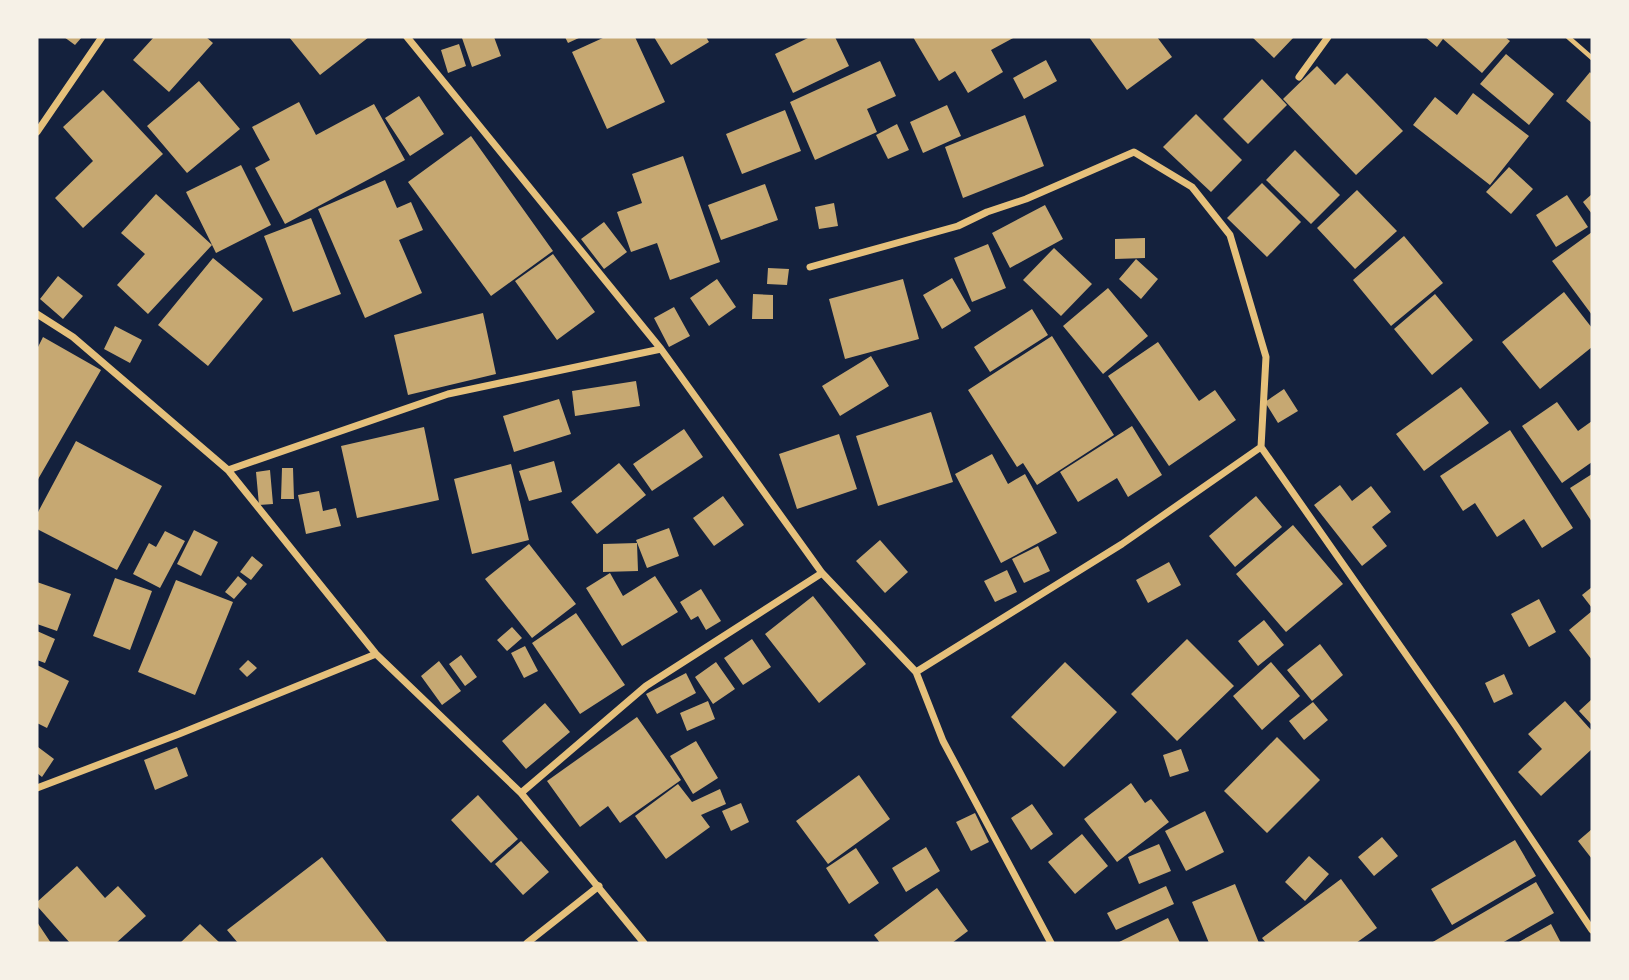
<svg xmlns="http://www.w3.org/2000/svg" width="1629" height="980" font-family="'Titillium Web',sans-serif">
<rect width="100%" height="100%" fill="#14213d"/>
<path fill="#c6a872" d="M64,37h18l-7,8z
M154,37h52l7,6 -44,49 -36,-32z
M289,37h80l-49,38z
M466,37h28l7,19 -29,11 -10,-29z
M565,37h16l-13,6z
M605,37h30l30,65 -58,27 -35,-77z
M654,37h52l3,5 -38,23z
M810,37h25l14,29 -56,27 -18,-39z
M913,37h102l-24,13 12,22 -35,21 -13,-22 -16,10z
M1089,37h68l15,20 -45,33z
M1252,37h42l-20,21z
M1425,37h80l5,4 -28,32 -39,-34 -6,8z
M459,44l7,22 -18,7 -7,-23z
M1506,54l48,40 -25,31 -49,-41z
M1046,60l11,21 -33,18 -11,-21z
M880,61l16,35 -29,13 10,23 -62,28 -25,-58z
M1317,66l18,19 12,-12 56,58 -47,44 -73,-76z
M1590,72l2,3v48l-26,-22z
M1262,79l25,26 -39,39 -25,-25z
M199,81l41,48 -53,44 -40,-47z
M103,90l60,64 -80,74 -28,-30 38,-37 -30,-34z
M1473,93l56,43 -39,49 -77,-60 22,-28 22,18z
M419,96l25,38 -34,22 -25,-38z
M299,102l17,33 58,-31 31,56 -120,64 -30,-56 15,-8 -18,-33z
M947,105l14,31 -38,17 -13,-31z
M785,110l16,41 -59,23 -16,-40z
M1196,114l46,46 -31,32 -48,-45z
M1025,115l19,51 -81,32 -18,-51z
M897,124l12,26 -21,9 -12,-24z
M471,136l82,115 -62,45 -83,-114z
M1295,150l45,45 -29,29 -45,-44z
M683,156l37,106 -50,18 -13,-37 -26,9 -14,-40 25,-9 -10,-29z
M241,165l30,60 -55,28 -30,-61z
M1509,167l24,22 -22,25 -25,-22z
M385,180l12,28 14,-6 12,28 -24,10 23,53 -57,25 -47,-109z
M1262,183l39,39 -34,35 -40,-39z
M765,184l13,36 -57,20 -13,-35z
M1357,190l40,41 -42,38 -38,-41z
M156,194l56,51 -64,69 -31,-29 28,-31 -24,-21z
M1592,194v20l-9,-12z
M1567,195l21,32 -32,20 -20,-32z
M834,203l4,23 -19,3 -4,-22z
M1045,205l18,34 -53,29 -18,-35z
M311,218l30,76 -48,18 -29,-76z
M604,222l23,30 -23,17 -23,-30z
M1592,232v83l-40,-54z
M1404,236l39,47 -52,43 -38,-46z
M1145,238v20l-30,1v-20z
M988,244l18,44 -34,14 -18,-44z
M1054,248l38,36 -31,32 -38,-36z
M553,254l42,58 -38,28 -42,-59z
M213,258l50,41 -55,67 -50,-41z
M1136,259l22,20 -17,20 -22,-20z
M768,268l21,1 -2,16 -20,-1z
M58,276l25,20 -20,23 -23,-20z
M952,278l19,33 -29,18 -19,-34z
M717,279l19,28 -27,19 -19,-28z
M903,279l16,60 -74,20 -16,-60z
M1108,288l40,48 -45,38 -40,-48z
M1564,292l28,36v19l-52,42 -38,-47z
M753,294l20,1v24h-21z
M1435,294l38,46 -41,35 -38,-46z
M674,307l16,29 -21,11 -15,-29z
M1032,309l16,26 -58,37 -16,-25z
M483,313l13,61 -88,21 -14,-60z
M115,326l27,14 -12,23 -26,-14z
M1052,336l62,99 -77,50 -14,-22 -6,4 -49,-77z
M43,337l58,33 -64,111v-132z
M1158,342l41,59 16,-11 21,30 -67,46 -61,-90z
M871,356l18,30 -49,30 -18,-30z
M636,381l4,25 -65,10 -3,-25z
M1461,387l28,36 -65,48 -28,-37z
M1284,389l14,22 -20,12 -13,-21z
M559,399l12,35 -57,18 -11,-36z
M1557,402l21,29 14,-10v41l-30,21 -40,-57z
M931,412l22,70 -75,24 -22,-70z
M1132,426l30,49 -34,22 -11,-19 -39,24 -18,-30z
M424,427l15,73 -82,18 -16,-72z
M684,429l19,28 -51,34 -19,-27z
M1510,430l63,98 -31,20 -18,-29 -27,18 -22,-34 -12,8 -23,-35z
M839,434l18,55 -60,20 -18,-55z
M76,441l86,45 -45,84 -80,-41v-15z
M992,454l16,30 17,-10 32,59 -56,30 -46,-89z
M554,461l8,31 -33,9 -10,-30z
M619,463l27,32 -49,39 -26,-32z
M511,464l18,76 -57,14 -18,-75z
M282,468h11l1,31h-13z
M270,470l3,34 -14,1 -3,-33z
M1592,474v48l-22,-34z
M1340,485l12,16 19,-15 20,26 -19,15 15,19 -25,20 -48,-61z
M319,491l4,20 13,-3 5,18 -35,8 -8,-39z
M723,496l21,29 -30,21 -21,-28z
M1256,496l26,31 -47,40 -26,-31z
M1293,525l50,59 -57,48 -50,-58z
M669,528l10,28 -32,12 -11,-28z
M194,530l24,12 -17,34 -24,-12z
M165,531l20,10 -25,47 -27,-14 16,-31 7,4z
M880,540l28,32 -23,21 -29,-32z
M637,543l1,28 -35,1v-28z
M529,544l47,60 -44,34 -47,-59z
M1038,546l12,25 -26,12 -12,-24z
M252,556l11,9 -12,15 -11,-8z
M1169,562l12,23 -33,18 -12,-23z
M1007,570l10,22 -22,10 -11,-21z
M610,573l13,23 32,-20 23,36 -56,34 -36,-58z
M238,576l9,8 -13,15 -9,-7z
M115,578l37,13 -22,59 -37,-14z
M176,580l57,22 -38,93 -57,-23z
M37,582l34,12 -14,37 -20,-7z
M1592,587v21l-10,-13z
M701,589l20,32 -15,9 -8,-14 -7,4 -11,-18z
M813,596l53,68 -47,39 -54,-69z
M1539,599l17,33 -27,15 -18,-33z
M1592,611v49l-23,-30z
M576,613l49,72 -45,29 -48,-71z
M1264,620l20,25 -26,21 -20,-25z
M512,627l10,11 -15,13 -10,-11z
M37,631l18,8 -10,24 -8,-3z
M752,639l19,28 -28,18 -19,-27z
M1187,639l47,47 -57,55 -46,-47z
M1320,644l23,31 -31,26 -25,-31z
M525,646l13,25 -14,7 -13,-25z
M461,655l16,22 -12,9 -16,-22z
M248,660l9,8 -10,9 -8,-8z
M439,661l22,30 -19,14 -21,-29z
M716,662l19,27 -22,15 -18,-27z
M1065,662l52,50 -53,55 -53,-50z
M1271,662l29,34 -38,34 -29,-34z
M37,665l32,16 -22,47 -10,-5z
M686,673l10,20 -39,21 -11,-20z
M1504,674l9,20 -19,9 -9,-20z
M1592,699v26l-13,-14z
M708,701l7,18 -28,12 -7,-18z
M1565,701l27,30v18l-51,47 -23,-24 24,-23 -14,-15z
M1313,702l15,18 -24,20 -15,-19z
M545,703l25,29 -44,37 -24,-28z
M637,717l44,63 -61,43 -12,-17 -28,21 -33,-46z
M1277,737l43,43 -53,53 -43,-42z
M696,741l22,37 -25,16 -23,-38z
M38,747l16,12 -12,18 -5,-4z
M177,747l11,29 -33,14 -11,-30z
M1181,749l8,22 -19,6 -7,-22z
M859,775l31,44 -62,45 -32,-43z
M1131,783l14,20 6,-4 18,23 -52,40 -33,-43z
M678,784l14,18 28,-13 6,15 -25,11 9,12 -44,32 -31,-43z
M478,795l40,44 -27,24 -40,-43z
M741,803l8,19 -18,9 -9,-20z
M1032,804l21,30 -22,16 -20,-32z
M1205,811l19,41 -38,19 -21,-40z
M975,813l14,29 -18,9 -15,-29z
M1592,829v30l-14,-18z
M1082,834l26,32 -33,28 -27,-32z
M1382,837l16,19 -24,20 -16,-19z
M1515,840l21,36 -84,49 -21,-36z
M521,841l28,31 -26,23 -28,-31z
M1159,844l12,27 -32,13 -11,-27z
M926,847l14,24 -34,21 -14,-24z
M856,848l23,35 -30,21 -23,-36z
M1309,856l20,18 -24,27 -20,-19z
M322,857l66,86h-150l-11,-13z
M77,866l28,32 13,-12 28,30 -30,27h-46l-33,-37v-4z
M1341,879l36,49 -21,15h-90l-4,-5z
M1536,882l18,31 -52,30h-71z
M1235,884l24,59h-50l-17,-41z
M1166,886l8,18 -58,26 -9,-17z
M937,888l31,43 -16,12h-72l-6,-8z
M1168,918l12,25h-63z
M37,922l14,21h-14z
M200,924l20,19h-40z
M1551,924l10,19h-44z"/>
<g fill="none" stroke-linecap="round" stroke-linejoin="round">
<path stroke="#e5c07b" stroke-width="4.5" d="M1568,37l24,21"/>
<path stroke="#e5c07b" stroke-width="7" d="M407,37l254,312 161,224 94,99 27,69 108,202
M1299,77l29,-40
M37,132l65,-95
M810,267l148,-41 29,-14 39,-13 108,-47 58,35 38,48 36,122 -5,90 195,279 136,204
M37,314l36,23 155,133 148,184 145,139 123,150
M228,470l220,-76 213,-45
M916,672l206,-128 139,-97
M37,788l142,-54 197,-80
M521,793l125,-107 176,-113
M527,943l72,-57"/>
</g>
<rect width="1629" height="980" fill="none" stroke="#f6f1e7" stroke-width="77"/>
</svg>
